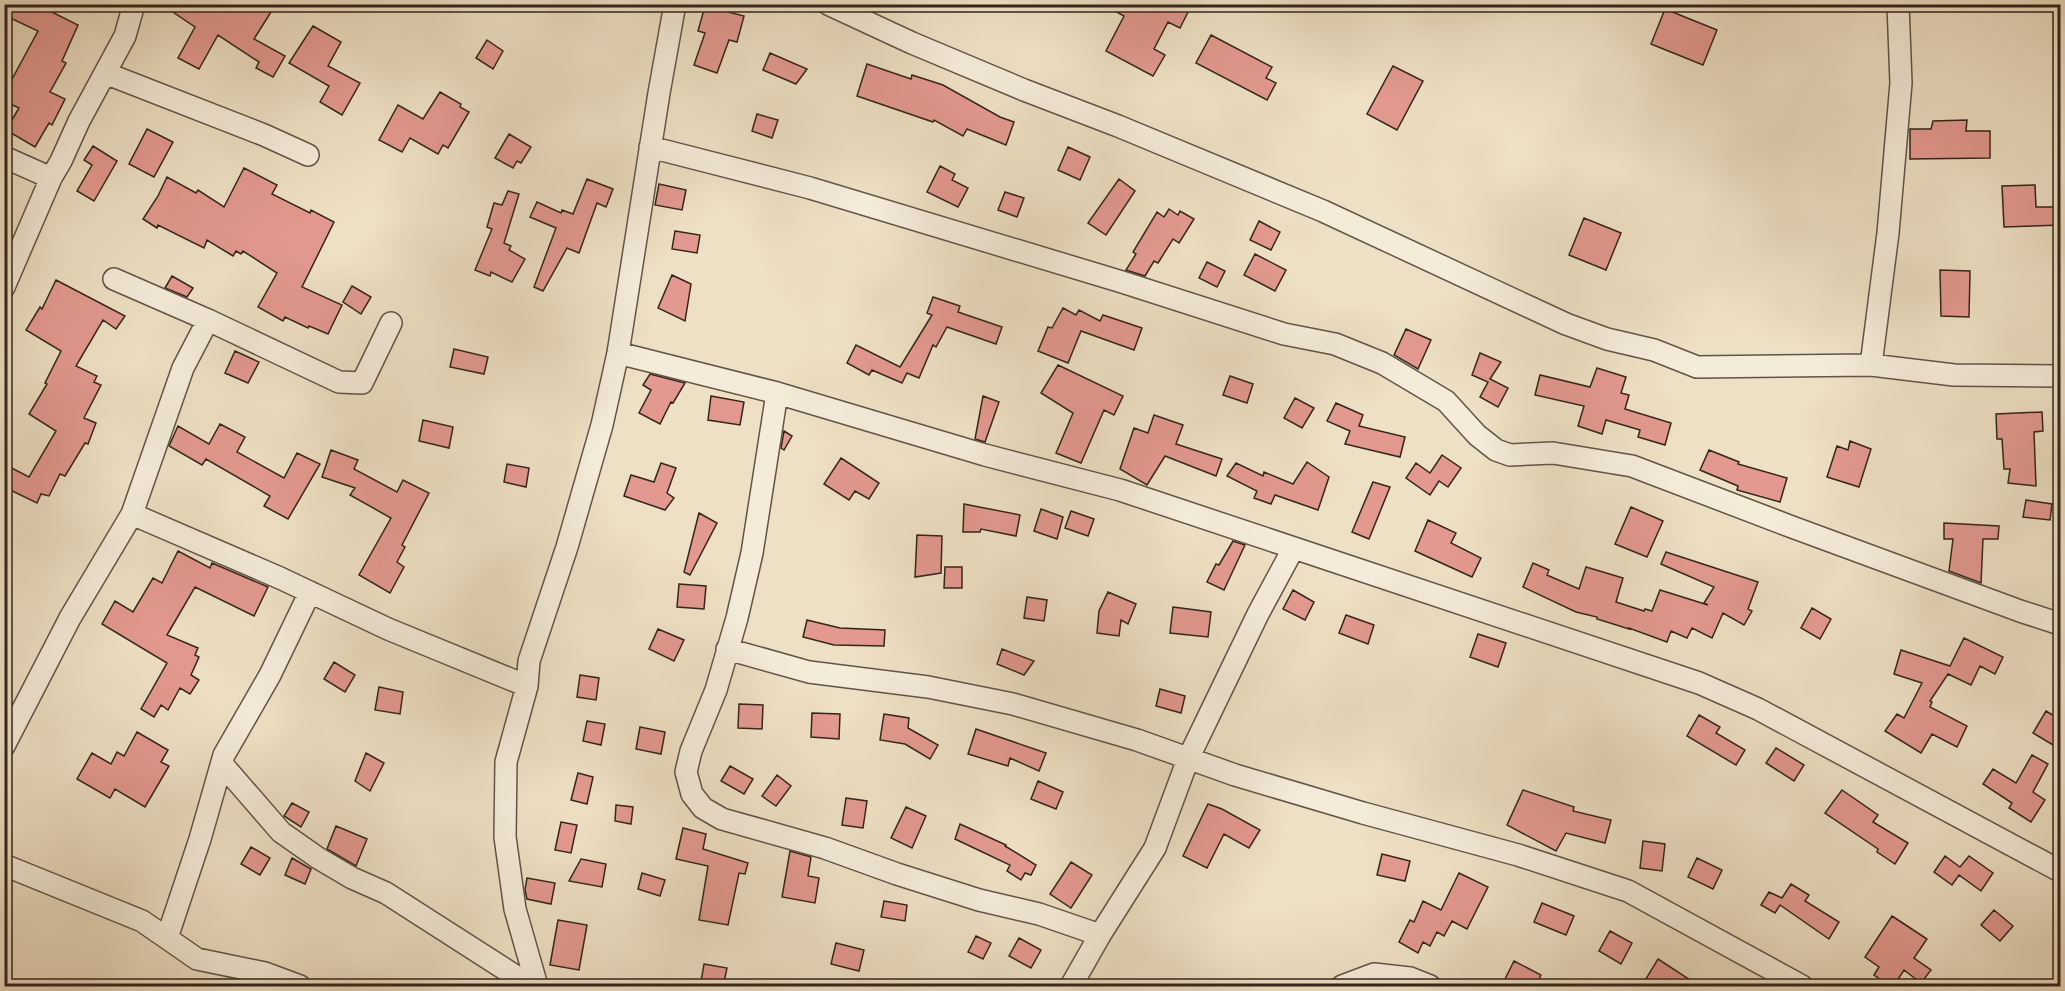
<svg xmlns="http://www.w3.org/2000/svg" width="2065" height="991" font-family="'EB Garamond',serif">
<rect width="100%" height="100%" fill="#eee0c4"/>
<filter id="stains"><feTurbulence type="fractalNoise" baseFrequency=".00333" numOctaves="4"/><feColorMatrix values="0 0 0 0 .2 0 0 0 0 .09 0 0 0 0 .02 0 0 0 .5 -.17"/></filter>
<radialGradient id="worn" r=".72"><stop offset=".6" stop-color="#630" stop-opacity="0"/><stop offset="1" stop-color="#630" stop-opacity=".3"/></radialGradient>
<path fill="#e3998f" stroke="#33251d" stroke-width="1.5" d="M4,4h32l42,21 -16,36 4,2 -16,29 15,7 -13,26 -3,-2 -14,24 -29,-17 13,-22 -15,-7v-7l34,-63 -34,-16z
M161,4h115l-22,35 31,17 -12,21 -17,-9 3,-6 -41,-27 -19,34 -21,-11 17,-31z
M1103,4h89l-12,24 -12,-6 -14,27 11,6 -12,21 -47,-25 18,-35z
M705,6l39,10 -7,26 -8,-2 -12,33 -23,-8 11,-32 -7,-2z
M1665,9l52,21 -14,35 -52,-21z
M313,26l28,16 -13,24 32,17 -18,32 -22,-13 9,-16 -40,-23z
M1211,35l61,32 -6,11 10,5 -9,17 -71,-37z
M487,40l16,11 -10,18 -17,-11z
M770,53l37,16 -11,15 -33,-14z
M867,64l44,15 1,-4 31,10 57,32 14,5 -8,23 -39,-16 -4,7 -29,-16 -1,2 -76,-26z
M1393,66l30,15 -26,49 -30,-16z
M440,92l21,12 -1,3 9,5 -21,36 -5,-3 -5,9 -28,-16 -8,14 -23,-12 19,-35 25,14z
M757,114l21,6 -6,18 -20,-7z
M1967,120l-1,11h24v27l-80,1v-30h21l2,-8z
M147,129l26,13 -19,35 -25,-13z
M509,134l22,13 -10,16 -4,-2 -4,7 -18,-10z
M93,146l24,15 -23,40 -17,-10 15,-26 -8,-5z
M1068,147l22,10 -10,23 -22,-10z
M940,166l15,8 -3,6 16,8 -10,19 -31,-15z
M244,168l33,17 -5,9 38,19 1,-3 23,12 -32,65 40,18 -14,29 -19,-8 -1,2 -23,-11 -2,4 -25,-14 19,-34 -34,-22 -2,3 -5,-3 -3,5 -26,-16 -3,8 -46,-23 -1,3 -14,-9 15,-23 9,-19 29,16 2,-3 26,17z
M587,179l26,10 -7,18 -9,-4 -18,50 -12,-5 -24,43 -9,-4 22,-59 -26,-11 7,-15 24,11 1,-3 11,4z
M1119,179l16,12 -29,44 -18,-12z
M659,184l27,6 -4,20 -27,-5z
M2035,185l1,22h25v18l-57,2 -2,-41z
M508,191l11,3 -15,49 7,3 -2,4 16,9 -13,23 -21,-10 -1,4 -15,-6 17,-41 -5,-2 7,-24 8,2z
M1005,192l19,6 -7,19 -19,-7z
M1169,209l9,6 2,-4 14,8 -15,24 -6,-4 -15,24 -4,-2 -9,15 -19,-6 10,-16 -3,-2 24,-40 7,5z
M1584,218l37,15 -15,37 -37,-15z
M1259,221l21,11 -9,18 -21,-10z
M675,231l25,4 -3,18 -25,-4z
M1255,254l31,16 -11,21 -31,-16z
M1207,262l18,9 -8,16 -18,-9z
M1940,270l30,1 -1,46 -28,-1z
M672,275l19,9 -6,37 -27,-13z
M172,276l21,12 -6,9 -22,-9z
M56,280l69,36 -9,13 -13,-9 -27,46 21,10 -3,6 7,3 -17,33 12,5 -8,21 -3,-1 -20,33 -5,-2 -11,22 -8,-2 -4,9 -33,-16v-23l25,13 27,-46 -27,-17 18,-30 -2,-1 16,-32 -35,-21 14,-23 2,2z
M352,286l19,11 -10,17 -18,-12z
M933,297l27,9 -2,6 44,15 -6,17 -49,-17 -11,20 -3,-2 -14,33 -12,-5 -5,10 -30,-13 -3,5 -22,-12 9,-18 44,22 32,-52 -5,-2z
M1063,308l13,7 3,-5 21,11 3,-6 39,13 -8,22 -53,-19 -13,32 -30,-12 10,-24 4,1z
M1406,329l25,11 -13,29 -24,-14z
M454,349l34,8 -4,17 -34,-7z
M235,351l24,11 -11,21 -23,-10z
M1480,353l21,9 -11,17 18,9 -10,19 -18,-10 8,-15 -16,-7z
M1058,365l65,31 -9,19 -10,-5 -23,53 -25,-10 17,-40 -32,-20z
M1597,368l29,9 -5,16 8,2 -4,14 46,14 -6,22 -27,-8 2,-7 -34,-10 -4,14 -24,-8 6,-20 -49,-11 5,-20 50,12z
M650,374l35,9 -12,20 -2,-1 -11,22 -21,-11 12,-23 -8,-5z
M1230,376l23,8 -6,19 -24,-8z
M711,396l33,6 -4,23 -32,-5z
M983,396l16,6 -14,40 -10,-3z
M1295,398l19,10 -12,20 -18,-10z
M1336,403l27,12 -4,11 46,11 -5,20 -55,-13 5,-13 -23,-10z
M2042,412l1,19 -9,1 2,54 -28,-3 2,-14h-6l-2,-30h-5l-1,-25z
M1154,415l29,10 -7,19 46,15 -6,17 -51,-20 -18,29 -27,-16 14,-41 14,5z
M423,420l30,7 -4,21 -30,-7z
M220,424l25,13 -8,15 47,26 13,-25 23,11 -32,55 -24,-13 6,-10 -64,-37 -4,6 -33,-19 9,-20 31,18z
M784,431l8,5 -8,14 -3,-2z
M1850,441l21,8 -12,38 -32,-10 10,-31 11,4z
M331,450l27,10 -4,9 43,23 6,-12 26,13 -27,52 3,2 -8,15 7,5 -14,26 -31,-18 32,-57 -41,-23 5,-7 -33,-11z
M1709,450l30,12 -1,2 49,14 -7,24 -43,-12 1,-4 -38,-16z
M1442,455l19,13 -13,19 -9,-6 -9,14 -24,-17 10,-15 14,10z
M841,458l38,25 -10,16 -14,-8 -6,9 -25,-16z
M1307,462l22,15 -11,33 -43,-15 -4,9 -17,-6 3,-7 -30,-15 9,-13 27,13 1,-4 29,12z
M661,463l15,5 -9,25 7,5 -9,12 -41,-14 7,-21 23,7z
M507,464l22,4 -3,19 -22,-5z
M1373,482l17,5 -21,52 -17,-7z
M2026,500l26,4 -2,16 -27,-3z
M964,504l56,11 -4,21 -35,-7 -1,3h-17z
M1631,507l32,14 -16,36 -32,-13z
M1041,509l22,8 -6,22 -23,-8z
M1071,511l23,8 -6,17 -23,-8z
M699,513l18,10 -27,52 -6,-3z
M1428,520l28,13 -5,10 30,15 -9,19 -57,-26z
M1944,523l55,3 -1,13h-15l-2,44 -32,-12 4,-32h-9z
M917,535l25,1 -1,37 -26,4z
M1233,541l12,4 -21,45 -17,-8 9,-18 3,1z
M178,551l32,17 2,-5 56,24 -14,29 -59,-29 -28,48 31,13 -3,7 4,2 -8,18 8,5 -9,14 -10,-6 -12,22 -7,-5 -7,12 -13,-8 26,-46 -65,-39 13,-23 18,11 20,-34 9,5z
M1666,552l92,30 -10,27 4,2 -8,14 -21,-12 -11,25 -20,-10 -5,10 -16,-7 -4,11 -38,-14v1l-32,-10v-2l-21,-5 -53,-25 10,-24 16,7 -2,5 32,14 7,-22 37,11 -7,24 28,9 1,-2 7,2 8,-21 48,15 -4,-2 10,-16 -53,-23z
M945,567h17v21h-18z
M679,584l27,2 -2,23 -27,-2z
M1293,590l21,12 -9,18 -22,-11z
M1108,592l28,12 -8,20 -7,-4 -2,16 -22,-3 2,-22z
M1027,597l20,3 -3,21 -20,-3z
M1173,607l38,5 -3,25 -38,-4z
M1812,608l19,11 -11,20 -19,-11z
M1346,615l28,10 -6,19 -29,-11z
M807,620l33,8 45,2 -1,16 -50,-1 -31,-8z
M658,629l26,11 -10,21 -25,-12z
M1478,634l28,9 -8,24 -28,-10z
M1964,638l39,19 -8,17 -15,-8 -9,19 -23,-11 -18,27 2,1 -2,5 37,19 -10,21 -25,-13 -11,19 -36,-22 12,-17 7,4 18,-35 -28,-9 7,-24 49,16z
M1002,649l32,12 -10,14 -27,-11z
M334,662l21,13 -10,17 -21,-13z
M580,675l19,3 -3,22 -19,-3z
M379,687l24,5 -3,22 -25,-4z
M1160,689l25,7 -4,17 -25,-7z
M739,704l24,1 -1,24 -24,-1z
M2046,711l15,9v12l-8,13 -20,-12z
M812,713l28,1 -1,25 -28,-2z
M884,714l25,4 -1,10 30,17 -8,14 -25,-15 -25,-4z
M1699,715l21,12 -4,6 29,17 -9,15 -49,-29z
M587,721l18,3 -4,21 -18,-4z
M640,727l25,5 -4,22 -25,-5z
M976,729l70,24 -7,18 -29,-13 -2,8 -40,-12z
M137,732l31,18 -7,12 8,4 -24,41 -30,-18 -5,9 -33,-19 15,-26 19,11 6,-12 7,4z
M1776,748l28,17 -10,16 -28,-18z
M366,753l18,10 -14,28 -15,-10z
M2032,755l16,9 -15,28 12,8 -14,22 -22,-14 3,-5 -29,-19 10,-15 23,14z
M730,766l23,13 -9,15 -23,-13z
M578,773l15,4 -6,27 -16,-4z
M777,775l14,11 -15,20 -14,-10z
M1038,781l25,11 -7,17 -25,-10z
M1523,790l51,17 -1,4 38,9 -6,23 -39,-10 -10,18 -49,-26z
M1842,790l36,25 -5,7 35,21 -13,21 -18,-12 1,-3 -53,-36z
M846,798l21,3 -4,27 -21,-3z
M292,803l17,9 -8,15 -17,-11z
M1208,804l14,5 38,21 -11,18 -25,-14 -17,34 -24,-12z
M616,805l17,2 -2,17 -16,-3z
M906,807l20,9 -14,32 -21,-10z
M561,822l16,3 -6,28 -16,-3z
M960,824l46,21 -1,1 31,19 -5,10 -6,-2 -4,7 -14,-9 3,-6 -55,-26z
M336,826l31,13 -11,27 -29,-17z
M683,828l23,6 -3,15 45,14 -3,11 -6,-1 -11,52 -29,-5 9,-54 -32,-7z
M1643,841l22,3 -3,27 -22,-3z
M251,847l19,11 -10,17 -19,-11z
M790,851l21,6 -3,19 11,2 -4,25 -33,-6z
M1382,854l28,7 -5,20 -28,-6z
M1945,856l15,11 9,-11 24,17 -12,18 -22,-16 -7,10 -18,-13z
M292,858l19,11 -6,15 -20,-9z
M1697,858l25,12 -9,19 -25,-12z
M581,859l25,5 -4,23 -33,-6z
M1071,862l21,13 -21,33 -21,-14z
M642,873l23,7 -5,16 -22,-7z
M1459,873l29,14 -21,42 -15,-8 -8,15 -7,-4 -7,14 -7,-4 -5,11 -19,-11 11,-22 4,2 9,-21 18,9z
M527,878l28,5 -4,21 -24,-5 -2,-9z
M1791,884l18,11 -4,6 34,21 -10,17 -49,-34 -5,8 -14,-8 8,-13 13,6z
M884,901l23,4 -2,16 -24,-4z
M1542,903l32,13 -8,19 -32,-13z
M1994,910l19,16 -13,15 -19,-16z
M1892,916l35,23 -13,19 17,12 -10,13 -17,-13 -11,17h-2l-17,-12 5,-8 -14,-10z
M558,920l29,5 -8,45 -29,-5z
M1610,931l22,12 -11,21 -22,-13z
M976,936l15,7 -8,16 -15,-7z
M1019,938l22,12 -10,18 -22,-12z
M836,943l28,7 -5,21 -28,-7z
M1658,959l43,28h-60z
M1514,961l27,14 -6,12h-34z
M704,964l23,4 -4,19h-23z"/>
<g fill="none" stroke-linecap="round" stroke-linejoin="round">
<defs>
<path id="street" d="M828,4l84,39 112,47 94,36 205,85 243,113 41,15 47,11 43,17 174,-2 83,10 106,1
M105,73l159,62 44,20
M650,147l160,41 312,94 162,52 51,10 47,19 64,38 31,34 19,15 14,5 43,-2 79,13 160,61 228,84 40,13
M4,157l47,21 10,-17 18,-40 46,-85 9,-32
M4,287l47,-109
M208,320l131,62 23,1 29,-60
M618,353l159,40 208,62 135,35 579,193 59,26 302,162
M1871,365l17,-132 13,-150 -3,-79
M777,393l-25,160 -15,65 -21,72 -25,61 -5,21 6,22 11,14 19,11 103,29 72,26 82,26 60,14 61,21
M132,514l148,64 108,51 139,57
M727,649l82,23 119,15 85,17 124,36 98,35 128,38 155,42 110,36 174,95
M4,746l66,-128 62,-104 51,-146 25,-48 -94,-41
M222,764l59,68 37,26 34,20 34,15 145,93
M4,865l138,56 55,38 68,14 35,13
M167,938l33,-99 24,-84 46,-80 40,-83
M537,986l-22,-77 -10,-72 1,-75 21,-76 2,-25 38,-114 35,-122 16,-72 41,-260 16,-89
M1071,986l29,-51 55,-87 33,-89 70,-145 35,-65
M1342,986l32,-12 36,4 20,8"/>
</defs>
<use href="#street" stroke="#625447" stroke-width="24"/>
<use href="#street" stroke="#f4ebd9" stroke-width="21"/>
</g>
<rect width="2065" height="991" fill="none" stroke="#eee0c4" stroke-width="24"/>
<rect x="6" y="6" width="2053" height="979" fill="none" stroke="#33251d" stroke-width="3"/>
<rect x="12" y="12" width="2041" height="967" fill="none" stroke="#33251d" stroke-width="1.5"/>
<rect width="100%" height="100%" filter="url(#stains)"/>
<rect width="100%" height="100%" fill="url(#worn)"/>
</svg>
